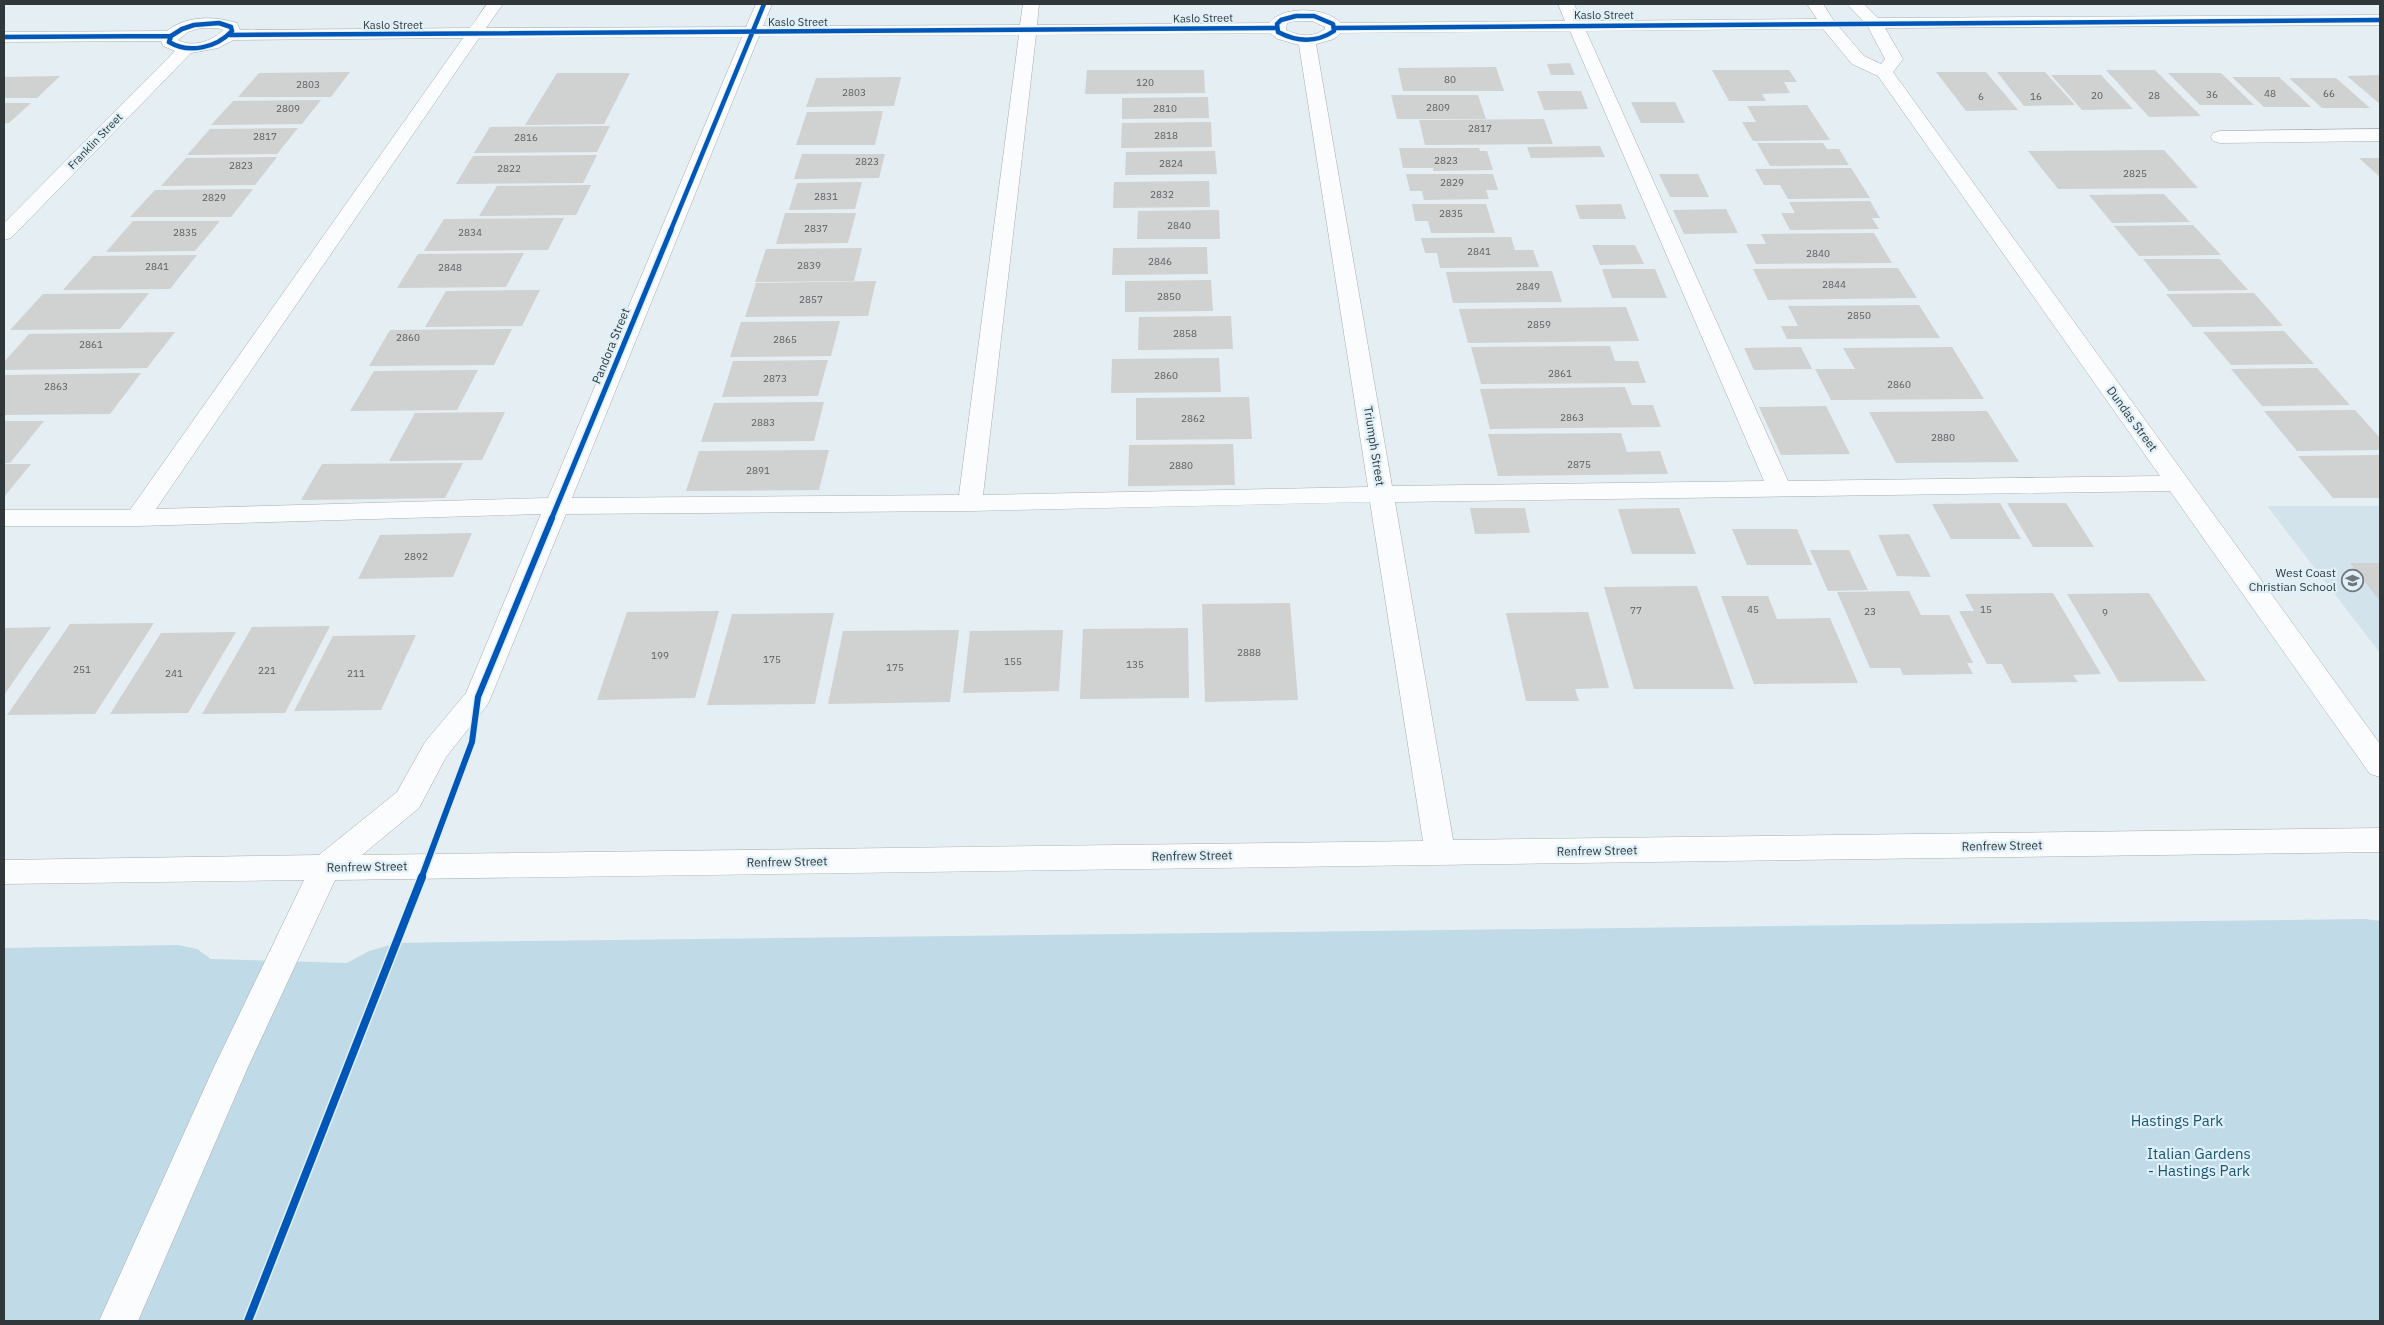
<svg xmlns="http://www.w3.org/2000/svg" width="2384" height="1325" font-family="'IBM Plex Sans',sans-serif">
<rect width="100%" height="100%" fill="#e5eef2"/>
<path fill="#d2e3ec" d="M2267,506h113v147z"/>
<path fill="#c0dae7" d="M2365,919l15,2v400h-2376v-373l174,-3 19,4 14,10 136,4 22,-12 28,-8 58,-1z"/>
<path fill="#d0d1d1" d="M1570,63l5,12h-24l-4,-11z
M1496,67l8,24h-101l-5,-23z
M1087,70h117l1,23 -120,1z
M1712,70h77l8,12h-13l6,11 -28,1 4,7h-37z
M2106,70h49l46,46 -52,1z
M350,72l-19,25h-93l21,-24z
M1936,72h50l32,38 -52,1z
M1997,72h48l30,33 -51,1z
M557,73h73l-26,51 -79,1z
M2168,73h53l33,32h-54z
M2051,75h50l32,34 -51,1z
M2380,75v29l-33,-28z
M60,76l-23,22h-33v-21z
M901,77l-7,29 -88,1 10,-29z
M2232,77h47l32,30h-47z
M2289,78h47l34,30h-48z
M1537,91h44l7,18 -44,1z
M1391,95h87l8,24h-89z
M1208,97l1,21 -87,1v-21z
M321,100l-19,24 -91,1 22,-24z
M1631,102h44l10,21h-44z
M4,103h27l-22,20h-5z
M1807,105l23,35 -77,1 -11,-19h14l-9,-16z
M883,111l-8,34h-79l11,-33z
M1544,119l9,25 -128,1 -6,-25z
M1211,122l1,25 -91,1 1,-25z
M610,126l-13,26 -123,1 16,-26z
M298,128l-21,26 -90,1 23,-26z
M1757,143h66l4,6h12l10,16 -79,1z
M1600,146l5,11 -74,1 -4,-11z
M1399,148h80l1,3h7l6,19 -60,1v-3h-30z
M2164,150l34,38 -140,1 -30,-38z
M1215,151l2,23 -92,1 1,-23z
M802,154h83l-6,24 -85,1z
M597,155l-14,28 -127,1 17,-28z
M277,157l-22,28 -94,1 25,-28z
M2359,158h21v19z
M1851,168l19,30 -82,1 -8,-14h-16l-9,-16z
M1406,174h87l5,16h-12l3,9 -65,1 -2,-9h-12z
M1659,174h39l11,23h-39z
M1209,181l1,26 -97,1 1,-26z
M862,182l-7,27 -66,1 8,-27z
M591,185l-15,30 -97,1 18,-30z
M253,189l-22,28h-101l25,-27z
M2164,194l26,28 -78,1 -23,-28z
M1870,201l10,17h-8l7,11 -89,1 -9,-17h14l-6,-11z
M1412,204h74l9,29h-64l-3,-12h-13z
M1621,204l5,15h-46l-5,-14z
M1726,209l12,24 -54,1 -11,-24z
M1219,210l1,29h-83l1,-28z
M785,213h71l-8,30 -72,1z
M564,218l-16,32 -124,1 20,-32z
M133,221h87l-25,30 -89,1z
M2193,225l28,30 -82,1 -25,-30z
M1874,233l18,30 -136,1 -10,-20h20l-5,-10z
M1511,237l4,13h18l6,17 -99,1 -3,-15h-12l-4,-15z
M1592,245h43l9,19 -44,1z
M1207,247l1,27 -96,1 1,-27z
M862,248l-8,33 -99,1 11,-33z
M524,253l-18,34 -109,1 21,-34z
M197,255l-27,34 -107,1 30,-34z
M2143,259h77l28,31 -79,1z
M1898,268l19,30 -149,2 -15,-31z
M1602,269h53l12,29h-55z
M1552,271l10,31 -109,1 -7,-31z
M1211,280l2,31 -88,1v-31z
M876,281l-8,35 -123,1 11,-34z
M540,290l-18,36 -97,1 21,-36z
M149,293l-29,36 -110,1 33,-36z
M2254,293l29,33 -90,1 -27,-33z
M1919,305l21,33 -153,1 -6,-13h17l-10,-20z
M1626,307l13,34 -171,2 -9,-34z
M1231,316l2,33 -95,1 1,-33z
M840,321l-9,35 -101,1 11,-35z
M512,329l-18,36 -125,1 21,-36z
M2284,331l30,33 -83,1 -28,-33z
M175,332l-28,36 -143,2v-8l25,-28z
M1610,346l5,15h23l8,22 -165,1 -10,-37z
M1801,347l11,22 -58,1 -10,-22z
M1952,347l32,52 -153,1 -16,-31h40l-12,-21z
M1219,358l2,34 -110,1 1,-34z
M828,360l-10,36 -96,1 11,-36z
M2317,368l33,37 -88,1 -31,-37z
M478,370l-21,40 -107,1 24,-40z
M141,373l-31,41 -106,1v-40z
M1625,387l7,18h21l8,22 -171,2 -10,-40z
M1249,397l3,42 -116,1v-42z
M824,402l-10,39 -113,1 13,-39z
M1826,406l24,48 -69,1 -22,-48z
M2355,410l25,28v12l-83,1 -33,-40z
M1987,411l32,51 -123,1 -27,-51z
M505,412l-23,48 -93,1 26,-48z
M4,421h40l-34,42h-6z
M1621,433l6,19 33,-1 8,23 -170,2 -10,-42z
M1233,444l2,41 -107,1 1,-41z
M829,450l-10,40 -133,1 13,-40z
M2380,455v43h-47l-35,-42z
M463,463l-18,35 -144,2 21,-36z
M4,464h27l-27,33z
M2000,503l21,36h-70l-19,-35z
M2007,503h59l28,44h-61z
M1470,508h55l5,25 -55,1z
M1679,508l17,46h-64l-14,-45z
M1732,529h65l15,36h-65z
M472,533l-19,44 -95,2 22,-44z
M1909,534l22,43 -34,-1 -19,-41z
M1810,550h39l19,40 -40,1z
M2350,563h30v38z
M1697,586l37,103h-100l-30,-102z
M1909,591l12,24h28l24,48h-6l6,11 -70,1 -3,-7h-30l-33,-76z
M2053,593l48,81 -28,1 5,7 -66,1 -10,-19h-15l-28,-53h15l-9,-17z
M2149,593l57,88 -87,1 -52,-88z
M1721,596h47l9,23 53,-1 28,65 -104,1z
M1290,603l8,97 -93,2 -3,-98z
M719,611l-24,87 -98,2 30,-88z
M1588,612l21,76 -34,1 4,12h-53l-20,-88z
M834,613l-19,91 -108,1 25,-91z
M154,623l-59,91 -88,1 63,-91z
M330,626l-45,87 -83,1 50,-87z
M51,627l-47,68v-67z
M1188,628l1,70 -109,1 3,-70z
M959,630l-9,72 -122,2 15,-73z
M1063,630l-4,61 -96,2 7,-62z
M236,632l-48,81 -78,1 51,-81z
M416,635l-35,75 -87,1 39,-75z"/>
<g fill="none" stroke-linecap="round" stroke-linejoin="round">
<defs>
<path id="minor" d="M487,4h16l-17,24 260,-1 10,-23h16l-9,22 257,-1 3,-21h16l-2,21 232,-2c14,-18 57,-16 72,0l224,-2 -7,-17h16l8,17 235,-2 -10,-15h16l11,17 30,35 17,8 4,-5 -18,-34 -20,-21h17l14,14 502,-3v10l-495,3 18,31 -10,13 487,672v33l-10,-3 -200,-283 -775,11 58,338 927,-12v24l-2045,28 -87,187 -110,254h-39l115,-254 90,-187 -300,4v-24l315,-5 78,-63 28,-50 41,-49 75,-179 -404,12h-133v-16h126l333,-472 -230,2 -15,8 -27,5 -180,185 -7,2v-17l171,-172 -12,-5 -2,-5 -157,1v-10l163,-1c20,-16 47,-15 70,-8l3,7 230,-2zM1296,21h16l13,6v2c-12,9 -26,7 -39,1l1,-7zM200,28h17l6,2c-10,11 -31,18 -45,10l10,-8zM1823,29l29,35 26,12 282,400 -372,5 -202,-450zM1570,31l194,450 -372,5 -76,-442 18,-5 7,-6zM1270,33l8,6 21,6 69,442 -385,8 53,-460zM1019,35l-60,460 -387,3 187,-462zM742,37l-194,461 -392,11 323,-471zM1370,502l53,339 -1061,14 57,-47 27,-51 42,-53 78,-190 404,-3z
M2380,129v12l-160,2 -7,-2 -2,-4 2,-4 7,-2z"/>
</defs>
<use href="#minor" stroke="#a6adb1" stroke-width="1"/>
<use href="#minor" fill="#fbfcfd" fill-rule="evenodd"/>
<defs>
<path id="cycleway-far3" d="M1296,16h18l19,8 1,7c-18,12 -37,11 -56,1l-1,-8 4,-4z
M219,23l12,4 1,4c-16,17 -43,23 -63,11l2,-6 11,-7 12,-4z
M1334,28l1046,-8
M230,35l1047,-7
M4,37l167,-1
M670,232l94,-228"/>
<path id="cycleway-far2" d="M551,520l120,-290"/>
<path id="cycleway-far1" d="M421,879l51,-137 6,-45 74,-179"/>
<path id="cycleway" d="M248,1321l174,-444"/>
</defs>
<use href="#cycleway-far3" stroke="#dff0f8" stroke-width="6"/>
<use href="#cycleway-far2" stroke="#dff0f8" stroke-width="8"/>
<use href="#cycleway-far1" stroke="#dff0f8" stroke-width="9"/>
<use href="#cycleway" stroke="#dff0f8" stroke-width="11"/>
<use href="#cycleway-far3" stroke="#0057b8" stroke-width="4.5"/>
<use href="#cycleway-far2" stroke="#0057b8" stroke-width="5"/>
<use href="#cycleway-far1" stroke="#0057b8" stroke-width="6"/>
<use href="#cycleway" stroke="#0057b8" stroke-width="8"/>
</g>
<defs>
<symbol id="school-ring" viewBox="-11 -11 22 22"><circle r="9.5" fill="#dff0f8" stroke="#70787b" stroke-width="1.5"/><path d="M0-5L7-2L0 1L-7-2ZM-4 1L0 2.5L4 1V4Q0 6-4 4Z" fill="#70787b"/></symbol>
</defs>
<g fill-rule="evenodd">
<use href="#school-ring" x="2340" y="568" width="25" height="25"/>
</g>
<g text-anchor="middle" stroke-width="4.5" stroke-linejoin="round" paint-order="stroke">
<g font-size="10" fill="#595e60">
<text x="1450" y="83">80</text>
<text x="1145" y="86">120</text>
<text x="308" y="88">2803</text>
<text x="854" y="96">2803</text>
<text x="2270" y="97">48</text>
<text x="2329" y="97">66</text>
<text x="2212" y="98">36</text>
<text x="2097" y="99">20</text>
<text x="2154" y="99">28</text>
<text x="1981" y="100">6</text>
<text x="2036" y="100">16</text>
<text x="1438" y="111">2809</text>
<text x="288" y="112">2809</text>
<text x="1165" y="112">2810</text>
<text x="1480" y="132">2817</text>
<text x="1166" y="139">2818</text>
<text x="265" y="140">2817</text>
<text x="526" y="141">2816</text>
<text x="1446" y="164">2823</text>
<text x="867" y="165">2823</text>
<text x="1171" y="167">2824</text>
<text x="241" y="169">2823</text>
<text x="509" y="172">2822</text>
<text x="2135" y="177">2825</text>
<text x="1452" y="186">2829</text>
<text x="1162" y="198">2832</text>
<text x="826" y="200">2831</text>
<text x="214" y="201">2829</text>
<text x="1451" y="217">2835</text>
<text x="1179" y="229">2840</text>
<text x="816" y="232">2837</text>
<text x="185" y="236">2835</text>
<text x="470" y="236">2834</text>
<text x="1479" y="255">2841</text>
<text x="1818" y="257">2840</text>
<text x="1160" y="265">2846</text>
<text x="809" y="269">2839</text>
<text x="157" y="270">2841</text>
<text x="450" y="271">2848</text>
<text x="1834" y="288">2844</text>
<text x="1528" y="290">2849</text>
<text x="1169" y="300">2850</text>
<text x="811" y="303">2857</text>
<text x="1859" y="319">2850</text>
<text x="1539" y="328">2859</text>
<text x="1185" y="337">2858</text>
<text x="408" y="341">2860</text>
<text x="785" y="343">2865</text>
<text x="91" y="348">2861</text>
<text x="1560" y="377">2861</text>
<text x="1166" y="379">2860</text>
<text x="775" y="382">2873</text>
<text x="1899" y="388">2860</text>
<text x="56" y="390">2863</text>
<text x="1572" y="421">2863</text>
<text x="1193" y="422">2862</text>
<text x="763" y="426">2883</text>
<text x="1943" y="441">2880</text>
<text x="1579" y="468">2875</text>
<text x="1181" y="469">2880</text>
<text x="758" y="474">2891</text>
<text x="416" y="560">2892</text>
<text x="1753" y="613">45</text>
<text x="1986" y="613">15</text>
<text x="1636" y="614">77</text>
<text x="1870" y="615">23</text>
<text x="2105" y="616">9</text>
<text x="1249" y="656">2888</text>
<text x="660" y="659">199</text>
<text x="772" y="663">175</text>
<text x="1013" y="665">155</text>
<text x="1135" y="668">135</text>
<text x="895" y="671">175</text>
<text x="82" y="673">251</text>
<text x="267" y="674">221</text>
<text x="174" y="677">241</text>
<text x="356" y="677">211</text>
</g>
<g font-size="11" fill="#31383b" stroke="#dff0f8">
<text x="1604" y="19">Kaslo Street</text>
<text transform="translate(1203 18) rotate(-1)" y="4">Kaslo Street</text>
<text x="798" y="26">Kaslo Street</text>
<text x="393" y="29">Kaslo Street</text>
<text transform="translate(95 141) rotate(-46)" y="4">Franklin Street</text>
</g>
<g font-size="12" fill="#31383b" stroke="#dff0f8">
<text transform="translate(611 346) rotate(-68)" y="4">Pandora Street</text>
<text transform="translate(2132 419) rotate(54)" y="4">Dundas Street</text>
<text transform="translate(1374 446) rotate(81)" y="4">Triumph Street</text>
<text transform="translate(2002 846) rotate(-1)" y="4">Renfrew Street</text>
<text transform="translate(1597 851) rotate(-1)" y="4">Renfrew Street</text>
<text transform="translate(1192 856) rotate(-1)" y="4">Renfrew Street</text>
<text transform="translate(787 862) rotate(-1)" y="4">Renfrew Street</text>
<text transform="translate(367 867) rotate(-1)" y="4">Renfrew Street</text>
</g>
<g font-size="12" fill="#31383b" stroke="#dff0f8" text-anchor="end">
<text x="2336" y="577">West Coast<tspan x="2336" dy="14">Christian School</tspan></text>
</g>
<g font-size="15" fill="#1c556d" stroke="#dff0f8">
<text x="2177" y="1126">Hastings Park</text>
<text x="2199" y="1159">Italian Gardens<tspan x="2199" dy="17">- Hastings Park</tspan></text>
</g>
</g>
<rect width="2384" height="1325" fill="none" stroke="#31383b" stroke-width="10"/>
</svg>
